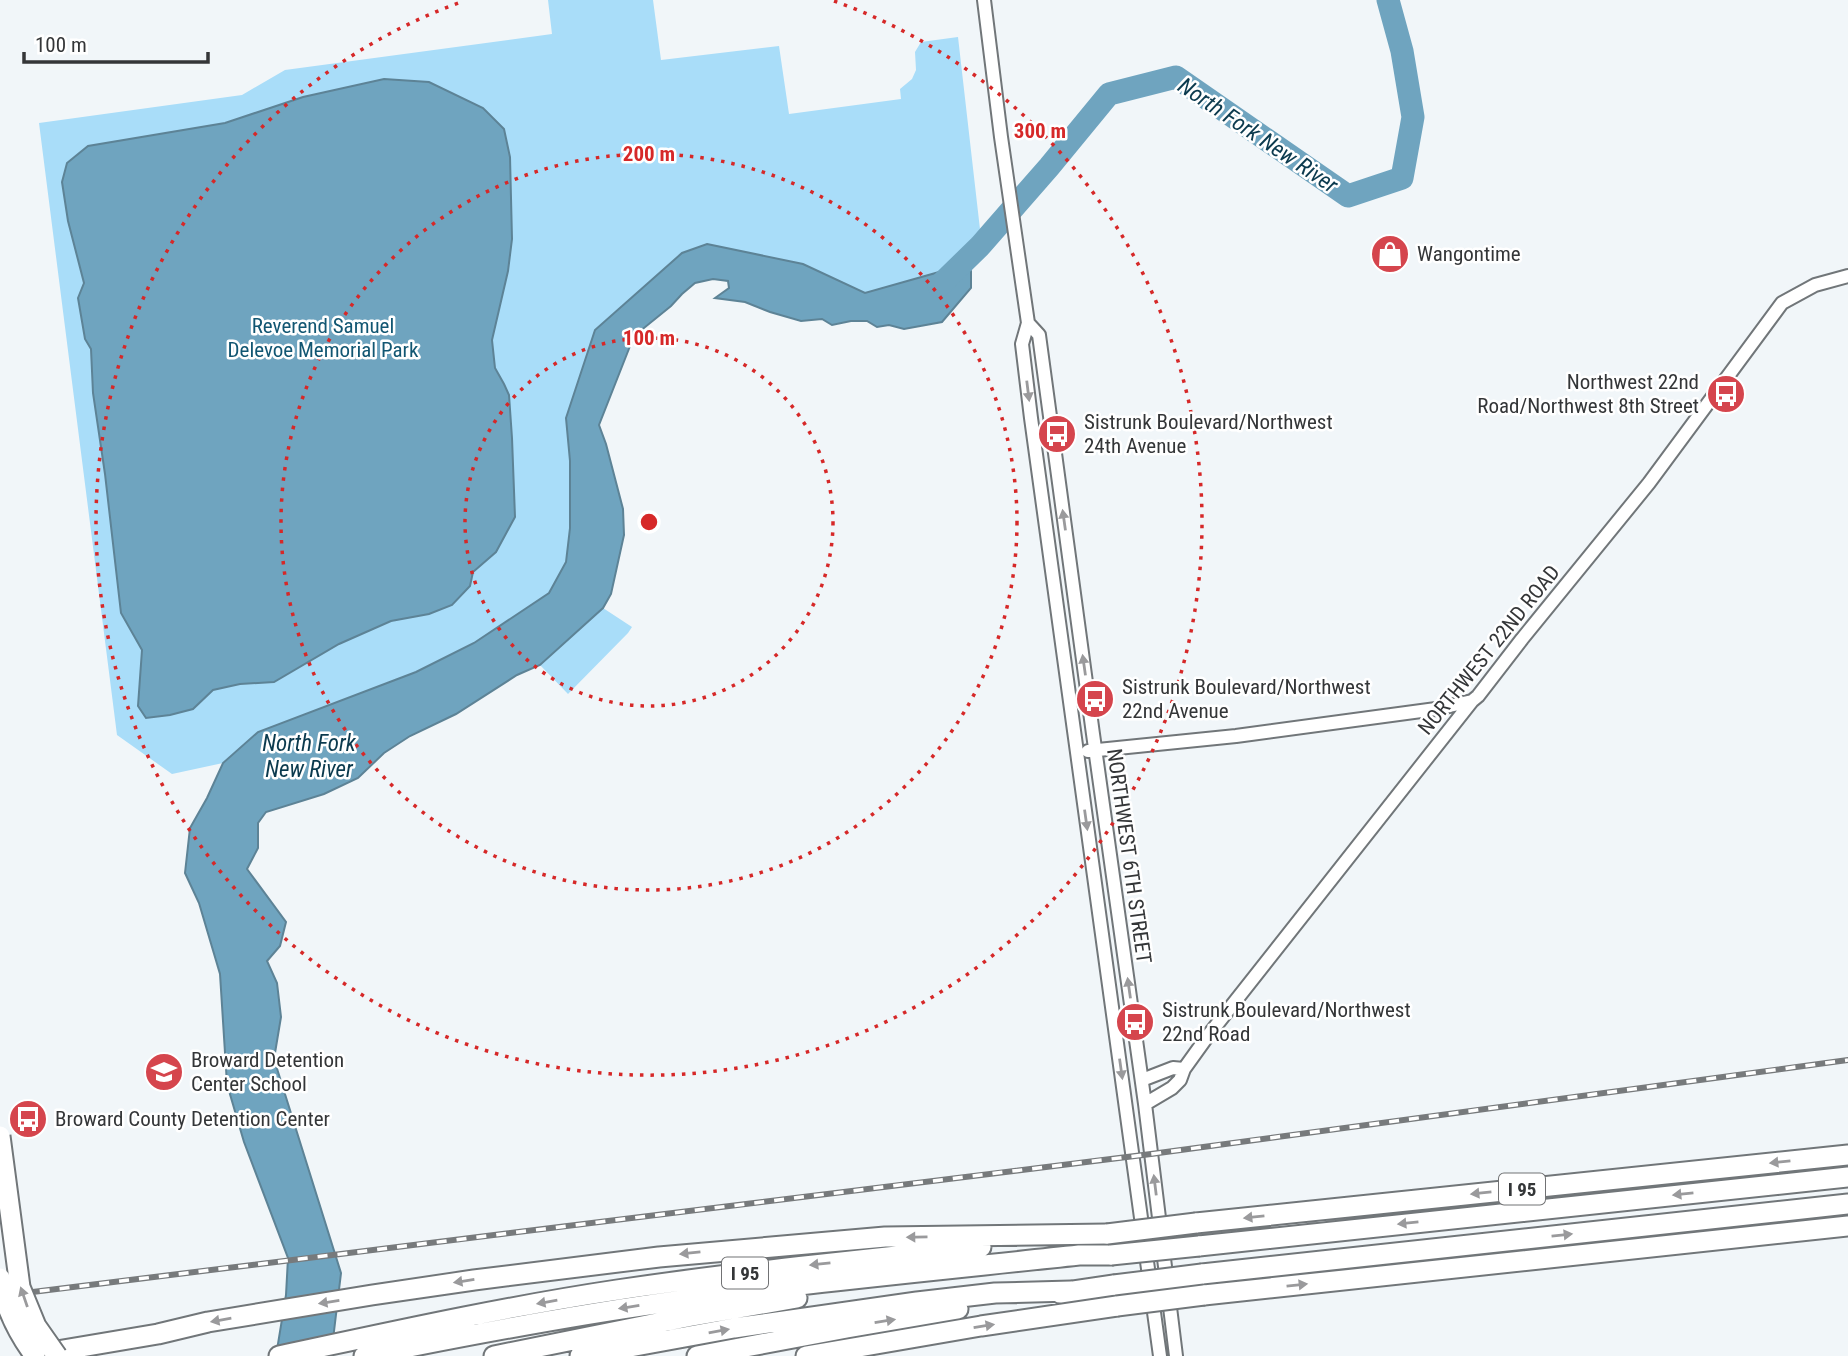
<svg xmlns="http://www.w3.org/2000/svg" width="1848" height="1356" font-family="'Roboto Condensed',sans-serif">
<rect width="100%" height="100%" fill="#f1f6f9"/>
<path fill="#a9ddf9" d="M548,0h105l8,60 118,-14 10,68 112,-15 -1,-10 12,-10 4,-9 -1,-18 6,-10 37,-5 23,201 -42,34 -74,22 -62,-30 -96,-20 -141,174 4,43v67l-4,34 -17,31 -75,50 -58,29 -158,60 -35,31 -51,11 -55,-39 -78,-612 203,-28 43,-25 267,-36z
M603,608l29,19 -4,6 -60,61 -28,-29z"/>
<path fill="#6fa4bf" stroke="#5d8396" stroke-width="2" d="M384,79l45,3 54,26 21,21 6,28 2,82 -4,32 -16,69 3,28 9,16 5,11 3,43 3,79 -19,35 -23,20 -3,14 -18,19 -23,9 -38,7 -52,23 -65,38 -34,2 -27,6 -20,19 -23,6 -24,3 -8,-12 4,-56 -21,-37 -16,-139 -12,-81 -2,-44 -6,-10 -7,-41 6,-15 -16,-62 -6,-39 5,-19 21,-17 137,-23 78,-26z
M707,244l96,20 62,29 74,-21 16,-13 16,12v17l-29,34 -38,7 -15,-4 -12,2 -10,-6h-16l-19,4 -10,-6 -21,2 -31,-9 -25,-10 -30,-4 14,-10 -1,-7 -15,-2 -18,4 -13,11 -11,12 -37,30 -35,89 7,19 17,65 1,26 -13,59 -8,14 -63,57 -23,10 -61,39 -46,22 -26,17 -26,25 -34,16 -58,18 -8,11v25l-11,21 39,53 -6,24 -13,15 10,22 4,34 -7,42 67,214 -10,83h-55l10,-61 2,-37 -44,-116 -17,-58 -7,-110 -21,-71 -14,-30 5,-45 17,-30 16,-35 35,-31 158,-60 58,-29 75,-50 17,-31 4,-34v-67l-4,-43 29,-88 87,-77z"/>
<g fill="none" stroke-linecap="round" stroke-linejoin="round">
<path stroke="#6fa4bf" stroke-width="23" d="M939,286l41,-40 69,-79 60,-73 67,-17 172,119 54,-18 11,-61 -11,-66 -14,-51"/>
<defs>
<path id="minor" d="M984,0l17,137 27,186 -6,21 9,74 129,938
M1028,323l11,12 54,399 52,370 31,252
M1088,751l148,-15 200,-27 36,-8
M1142,1080l31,-12 11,1
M1145,1104l27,-16 8,-8 4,-11 23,-32 265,-336 6,-5 44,-57 127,-156 133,-180 33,-18 33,-9"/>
<path id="highway" d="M1196,1223l652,-68
M1199,1246l649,-69
M1202,1274l646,-70
M1060,1293l54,-8
M1204,1295l644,-69
M39,1354l119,-20 50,-12 164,-27 102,-15 185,-23 226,-20 222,-3
M279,1356c112,-24 225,-49 338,-66 121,-18 243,-30 364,-43
M364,1356c99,-20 198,-39 298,-53 138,-20 278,-33 417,-48h32
M494,1356l193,-39 110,-19
M580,1356l154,-28 183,-26 78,-9 76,-2
M697,1356l150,-28 111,-19
M806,1356l175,-30 136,-20"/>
</defs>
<use href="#minor" stroke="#717679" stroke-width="16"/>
<use href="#highway" stroke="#717679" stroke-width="23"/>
<use href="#minor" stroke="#fff" stroke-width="12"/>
<use href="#highway" stroke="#fff" stroke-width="19"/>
<defs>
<path id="rail" d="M0,1296l1151,-142 697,-94"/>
</defs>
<use href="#rail" stroke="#777a7c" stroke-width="6"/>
<use href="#rail" stroke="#fff" stroke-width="3.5" stroke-dasharray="10" stroke-linecap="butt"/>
<defs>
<path id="highway-bridge" d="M0,1136l20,151 16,39 21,30
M1107,1234l89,-11
M1111,1255l88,-9
M0,1278c5,29 17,54 35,78
M1114,1285l88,-11
M1117,1306l87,-11"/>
</defs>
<use href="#highway-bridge" stroke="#717679" stroke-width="23" stroke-linecap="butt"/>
<use href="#highway-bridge" stroke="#fff" stroke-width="19"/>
</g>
<defs><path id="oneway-solid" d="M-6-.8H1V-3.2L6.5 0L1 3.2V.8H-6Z" transform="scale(1.75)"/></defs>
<g fill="#9a9a9c">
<use href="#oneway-solid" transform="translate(1028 391) rotate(83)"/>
<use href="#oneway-solid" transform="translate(1064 520) rotate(-98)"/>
<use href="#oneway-solid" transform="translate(1084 665) rotate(-98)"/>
<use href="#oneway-solid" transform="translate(1086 820) rotate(82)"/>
<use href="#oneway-solid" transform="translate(1129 988) rotate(-98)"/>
<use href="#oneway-solid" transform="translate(1121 1069) rotate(82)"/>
<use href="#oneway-solid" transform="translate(1780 1162) rotate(174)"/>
<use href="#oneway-solid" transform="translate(1155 1185) rotate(-97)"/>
<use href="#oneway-solid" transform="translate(1481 1193) rotate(174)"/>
<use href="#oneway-solid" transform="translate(1683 1194) rotate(174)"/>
<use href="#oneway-solid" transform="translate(1254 1217) rotate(174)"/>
<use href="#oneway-solid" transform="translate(1408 1223) rotate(174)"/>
<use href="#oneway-solid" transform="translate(1562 1235) rotate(-6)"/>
<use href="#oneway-solid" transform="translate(917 1237) rotate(179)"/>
<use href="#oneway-solid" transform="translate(690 1253) rotate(174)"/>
<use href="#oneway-solid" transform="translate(820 1264) rotate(174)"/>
<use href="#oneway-solid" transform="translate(464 1281) rotate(171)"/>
<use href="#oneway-solid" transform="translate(1297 1285) rotate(-6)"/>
<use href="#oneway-solid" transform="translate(24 1297) rotate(-109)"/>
<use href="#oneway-solid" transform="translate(329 1302) rotate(171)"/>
<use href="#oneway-solid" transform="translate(547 1302) rotate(170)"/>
<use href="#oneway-solid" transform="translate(629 1307) rotate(171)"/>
<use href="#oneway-solid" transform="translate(221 1320) rotate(170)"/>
<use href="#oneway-solid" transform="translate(885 1321) rotate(-9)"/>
<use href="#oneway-solid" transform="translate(984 1326) rotate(-9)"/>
<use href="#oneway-solid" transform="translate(719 1331) rotate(-10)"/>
</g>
<g fill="none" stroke="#d62828" stroke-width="3.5" stroke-dasharray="3.5 7">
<circle cx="649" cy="522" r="184"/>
<circle cx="649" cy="522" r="368"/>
<path d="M834 1A553 553 0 1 1 464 1"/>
</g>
<defs>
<symbol id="shop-disc" viewBox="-11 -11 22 22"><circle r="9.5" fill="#d5454d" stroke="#fff"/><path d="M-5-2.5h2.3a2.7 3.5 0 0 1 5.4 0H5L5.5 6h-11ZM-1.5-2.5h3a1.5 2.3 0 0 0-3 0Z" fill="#fff"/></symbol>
<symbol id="bus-disc" viewBox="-11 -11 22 22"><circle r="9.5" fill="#d5454d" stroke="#fff"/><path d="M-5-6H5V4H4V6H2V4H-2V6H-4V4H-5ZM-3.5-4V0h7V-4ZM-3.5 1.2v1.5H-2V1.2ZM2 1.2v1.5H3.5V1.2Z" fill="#fff"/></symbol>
<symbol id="school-disc" viewBox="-11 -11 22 22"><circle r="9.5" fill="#d5454d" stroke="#fff"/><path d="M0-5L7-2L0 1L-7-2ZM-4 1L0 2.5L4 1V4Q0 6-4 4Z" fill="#fff"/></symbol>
</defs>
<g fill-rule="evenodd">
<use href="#shop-disc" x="1368" y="232" width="44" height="44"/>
<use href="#bus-disc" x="1704" y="372" width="44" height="44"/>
<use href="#bus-disc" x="1035" y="412" width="44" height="44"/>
<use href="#bus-disc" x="1073" y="677" width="44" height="44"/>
<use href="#bus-disc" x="1113" y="1000" width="44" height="44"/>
<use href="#school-disc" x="142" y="1050" width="44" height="44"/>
<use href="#bus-disc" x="6" y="1097" width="44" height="44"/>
</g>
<g text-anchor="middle" stroke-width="5" stroke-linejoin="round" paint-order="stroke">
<g fill="#fff" stroke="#717274" stroke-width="2">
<rect x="1499" y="1173.5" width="46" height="31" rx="5"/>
<rect x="722" y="1257.5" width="46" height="31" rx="5"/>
</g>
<g font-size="19" font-weight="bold" fill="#343638">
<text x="1522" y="1196">I 95</text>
<text x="745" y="1280">I 95</text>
</g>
<g font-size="21" fill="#343638" stroke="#fff" text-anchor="start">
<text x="1417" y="261">Wangontime</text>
<text x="1699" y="389" text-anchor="end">Northwest 22nd<tspan x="1699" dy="24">Road/Northwest 8th Street</tspan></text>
<text x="1084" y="429">Sistrunk Boulevard/Northwest<tspan x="1084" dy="24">24th Avenue</tspan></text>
<text x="1122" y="694">Sistrunk Boulevard/Northwest<tspan x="1122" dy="24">22nd Avenue</tspan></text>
<text x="1162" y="1017">Sistrunk Boulevard/Northwest<tspan x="1162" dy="24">22nd Road</tspan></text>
<text x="191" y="1067">Broward Detention<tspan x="191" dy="24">Center School</tspan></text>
<text x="55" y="1126">Broward County Detention Center</text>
</g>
<g font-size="21" fill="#115672" stroke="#fff">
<text x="323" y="333">Reverend Samuel<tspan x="323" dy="24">Delevoe Memorial Park</tspan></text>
</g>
<g font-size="21" fill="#343638" stroke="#fff">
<text transform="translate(1489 650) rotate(-51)" y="7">NORTHWEST 22ND ROAD</text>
<text transform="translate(1129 856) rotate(82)" y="7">NORTHWEST 6TH STREET</text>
</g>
<g font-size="23" font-style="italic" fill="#0b3a4e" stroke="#fff">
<text transform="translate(1258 135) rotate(34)" y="8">North Fork New River</text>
<text x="309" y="751">North Fork<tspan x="309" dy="26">New River</tspan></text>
</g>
</g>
<circle cx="649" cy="522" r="10" fill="#d62828" stroke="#fff" stroke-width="3.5"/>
<g font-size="21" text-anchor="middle" font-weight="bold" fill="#d62828" stroke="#fff" stroke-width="5" stroke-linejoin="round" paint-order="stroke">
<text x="1040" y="138">300 m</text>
<text x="649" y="161">200 m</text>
<text x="649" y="345">100 m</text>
</g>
<path d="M24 52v10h184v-10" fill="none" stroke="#343638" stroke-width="3.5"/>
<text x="35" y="52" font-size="21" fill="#343638" stroke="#ffffff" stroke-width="5" paint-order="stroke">100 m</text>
</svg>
